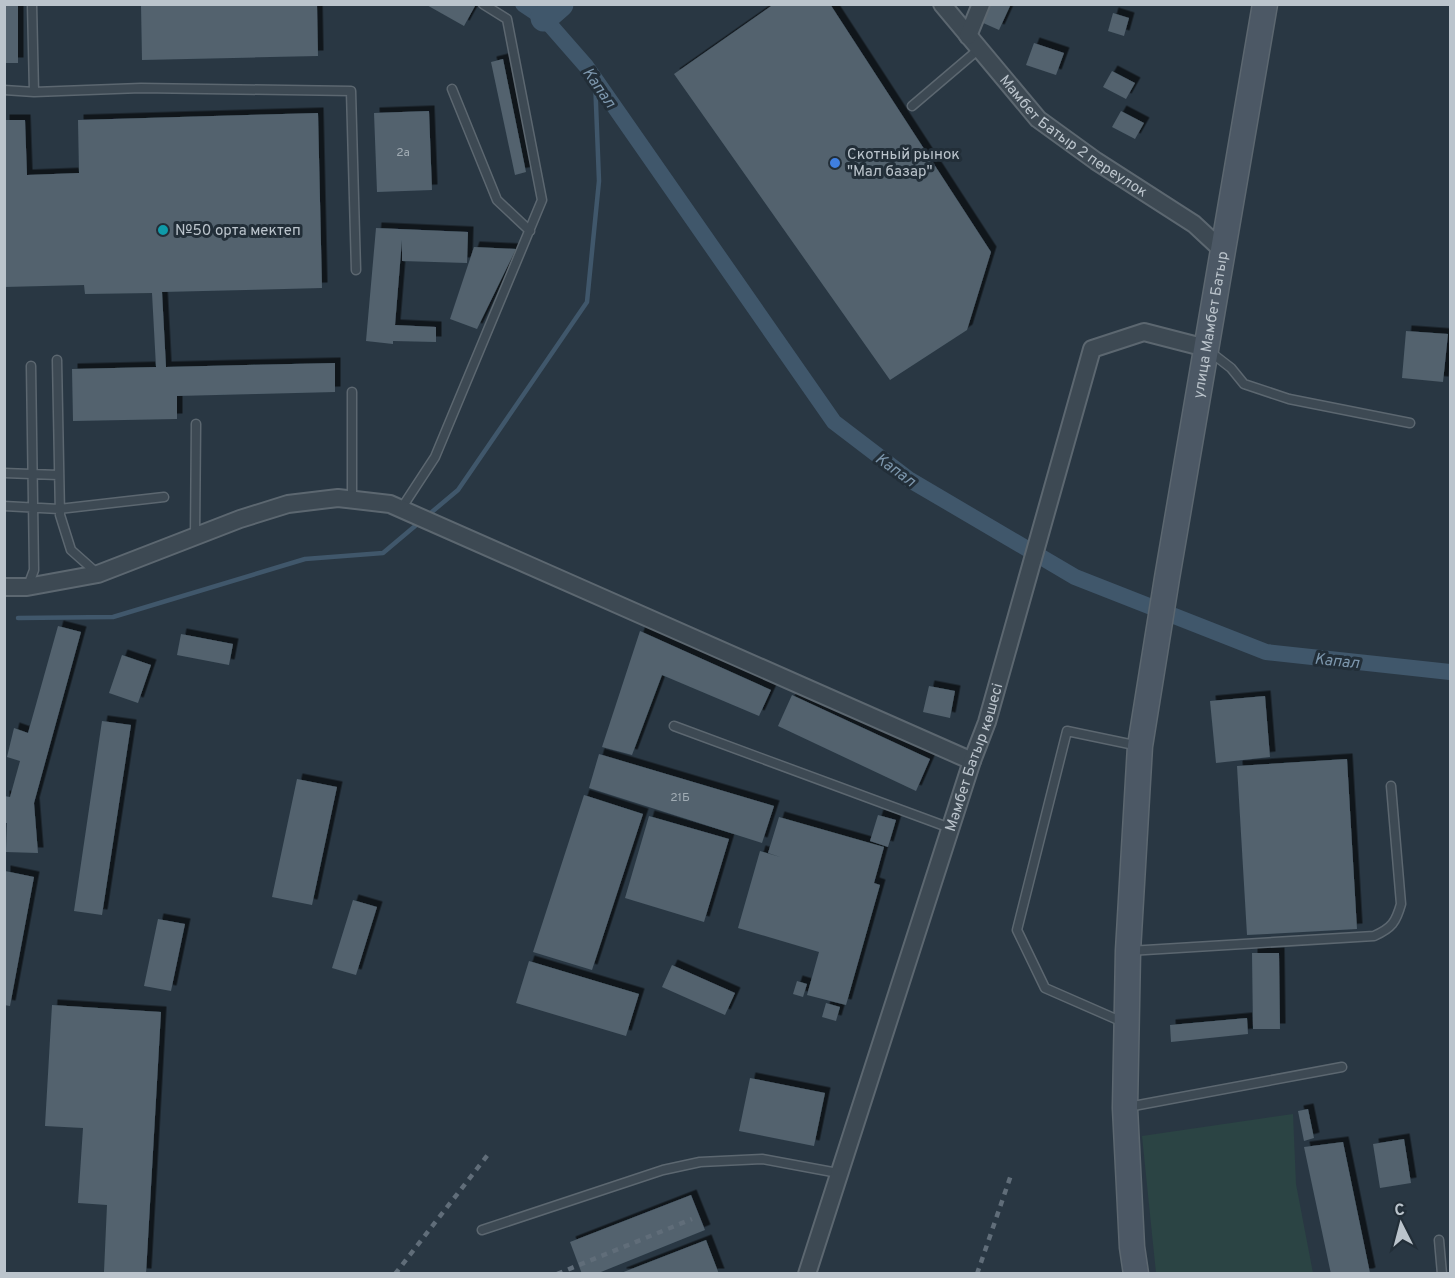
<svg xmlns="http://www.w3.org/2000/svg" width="1455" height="1278" font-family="Overpass,sans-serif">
<defs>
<filter id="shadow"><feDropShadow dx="5.5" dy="-5.5" stdDeviation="0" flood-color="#0009"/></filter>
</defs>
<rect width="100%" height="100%" fill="#293743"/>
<path fill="#2b4444" d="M1293,1114l3,70 17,89h-157l-14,-137z"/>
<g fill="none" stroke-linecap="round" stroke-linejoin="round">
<path stroke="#40576b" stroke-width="4.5" d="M427,516l31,-26 129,-188 12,-121 -4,-102
M18,618l95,-1 192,-58 78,-6 38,-32"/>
<path stroke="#40576b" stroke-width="16" d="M523,4l21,14 42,48 248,356 76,58 165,97 191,75 184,20"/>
<path stroke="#40576b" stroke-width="27" d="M544,18l16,-14"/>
</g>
<path fill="#52626e" filter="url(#shadow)" d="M4,4h14v59h-14z
M141,4h176l1,52 -176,4z
M425,4h47l3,2 -11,20z
M774,4h56l161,248 -24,78 -77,50 -216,-306z
M989,4l21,2 -11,24 -18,-8z
M1113,13l16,5 -5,18 -16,-5z
M1034,43l30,10 -8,22 -30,-10z
M503,59l23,113 -11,3 -24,-113z
M1112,71l23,12 -9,16 -23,-12z
M429,111l3,79 -55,2 -3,-79z
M1121,111l23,12 -9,16 -23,-12z
M318,113l4,175 -160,4 4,75 169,-4v29l-158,4v23l-104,2 -1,-52 84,-2 -4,-74 -67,1 -1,-9 -80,2v-167h21l2,55 52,-2 -1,-53z
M376,228l92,4 -1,31 -65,-2v-21l-7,85 41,2v15l-43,-1v3l-27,-3z
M474,247l42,2 -39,80 -27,-10z
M1406,331l42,3 -5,48 -41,-4z
M58,626l23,6 -47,171 4,50 -32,-1 1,-29h-3v-27l6,1 10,-36 -13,-4 7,-29 14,5z
M640,631l131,59 -12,26 -97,-41 -30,80 -30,-8z
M181,634l52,10 -4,21 -52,-10z
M122,655l29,10 -13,38 -29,-10z
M929,686l26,5 -5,27 -27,-6z
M792,695l138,64 -14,32 -138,-65z
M1265,696l5,61 -54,6 -6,-62z
M102,721l29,4 -29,190 -28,-4z
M599,754l175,52 -12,37 -173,-55z
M1347,759l10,170 -110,6 -10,-169z
M297,779l40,8 -25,118 -40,-8z
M584,795l59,19 -51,156 -59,-18z
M878,815l18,5 -8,27 -18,-6z
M649,816l80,23 -25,83 -79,-24z
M779,817l105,30 -10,36 6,2 -34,120 -39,-10 12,-43 -81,-24 22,-77 20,6 -12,-4z
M5,871l29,6 -24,129 -6,-1z
M353,900l24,7 -21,68 -24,-7z
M158,919l27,5 -14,67 -27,-5z
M1252,953h27l1,76h-27z
M529,961l110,33 -13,42 -110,-33z
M672,965l63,28 -10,22 -63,-28z
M797,981l10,3 -4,13 -10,-3z
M826,1003l14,4 -4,14 -14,-4z
M52,1005l109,7 -15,262 -42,-2 3,-67 -29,-2 5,-75 -38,-2z
M1247,1018l1,16 -77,8 -1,-17z
M750,1078l75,15 -11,53 -75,-15z
M1308,1109l6,29 -10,3 -6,-30z
M1404,1139l7,44 -31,5 -7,-44z
M1343,1142l27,131 -3,1h-36l-27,-127z
M691,1195l14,35 -109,44h-14l-12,-32z
M706,1240l13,34h-98v-1z"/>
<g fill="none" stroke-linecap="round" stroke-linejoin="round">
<defs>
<path id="lane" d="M32,4l2,88 107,-4 210,3 5,179
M452,89l45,111 33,31
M4,90l30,2
M912,106l67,-57
M1209,351l22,17 13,16 45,15 121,24
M57,360l3,155 11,35 27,24
M352,392v107
M4,473l54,2
M4,506l55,3 105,-12
M401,509l34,-52 107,-257 -35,-181 -24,-15
M195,537l1,-113
M28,586l6,-16 -3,-204
M674,726l276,102
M1129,951l245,-15c18,-8 22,-14 27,-32l-10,-118
M1125,1023l-80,-35 -28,-58 50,-199 72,15
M1128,1107l214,-40
M482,1230l181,-60 37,-8 62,-3 76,14
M1439,1240l3,34"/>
<g id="street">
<path id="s1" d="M942,4l96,115 58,42 98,63 28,26"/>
<path d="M968,36l13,-32"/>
<path d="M4,587h23l71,-13 142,-55 48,-15 50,-6 52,6 582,257"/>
<path id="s2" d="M807,1274l165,-513 15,-39 105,-373 52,-17 62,16"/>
</g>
<g id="secondary">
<path id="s3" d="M1136,1274l-4,-27 -7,-139 3,-157 12,-205 27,-168 98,-574"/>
</g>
</defs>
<use href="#lane" stroke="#5c6770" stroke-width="11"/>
<use href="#street" stroke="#5c6770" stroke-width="20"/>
<use href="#secondary" stroke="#5c6770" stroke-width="27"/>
<use href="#lane" stroke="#3d4953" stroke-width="8"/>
<use href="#street" stroke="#3d4953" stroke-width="16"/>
<use href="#secondary" stroke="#4c5865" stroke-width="24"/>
<path stroke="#606d79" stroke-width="4.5" stroke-dasharray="6 6" stroke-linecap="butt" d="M395,1274l95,-122
M557,1274l135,-55
M977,1274l34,-99"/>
</g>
<circle fill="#3f7fe0" stroke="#222e38" stroke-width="2" cx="835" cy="163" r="6"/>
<circle fill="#0f9aa8" stroke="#222e38" stroke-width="2" cx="163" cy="230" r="6"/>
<g text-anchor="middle" stroke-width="6" stroke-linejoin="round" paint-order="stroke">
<g font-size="12" fill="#a1acb4">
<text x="403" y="156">2а</text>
<text x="680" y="801">21Б</text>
</g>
<g font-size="15" fill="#bbc4cc" stroke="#222e38">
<text dy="5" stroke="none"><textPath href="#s1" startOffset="188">Мамбет Батыр 2 переулок</textPath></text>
<text dy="5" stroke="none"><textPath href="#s3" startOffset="956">улица Мамбет Батыр</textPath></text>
<text dy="5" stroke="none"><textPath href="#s2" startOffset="543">Мәмбет Батыр көшесі</textPath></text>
</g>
<g font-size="15" fill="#bbc4cc" stroke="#222e38" text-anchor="start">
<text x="847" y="159">Скотный рынок<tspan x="847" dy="17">"Мал базар"</tspan></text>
<text x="175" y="235">№50 орта мектеп</text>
</g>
<g font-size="16" font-style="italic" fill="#7d97ad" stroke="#222e38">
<text transform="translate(600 87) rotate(55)" y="6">Капал</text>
<text transform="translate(896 469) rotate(36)" y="6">Капал</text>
<text transform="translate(1337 660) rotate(6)" y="6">Капал</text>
</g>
</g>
<rect width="1455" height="1278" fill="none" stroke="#bbc4cc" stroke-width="12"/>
<g transform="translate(1401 1224) rotate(354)" stroke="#222e38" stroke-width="4.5" paint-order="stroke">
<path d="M0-4.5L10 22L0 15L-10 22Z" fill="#bbc4cc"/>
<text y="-9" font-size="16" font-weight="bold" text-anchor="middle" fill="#bbc4cc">С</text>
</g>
</svg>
